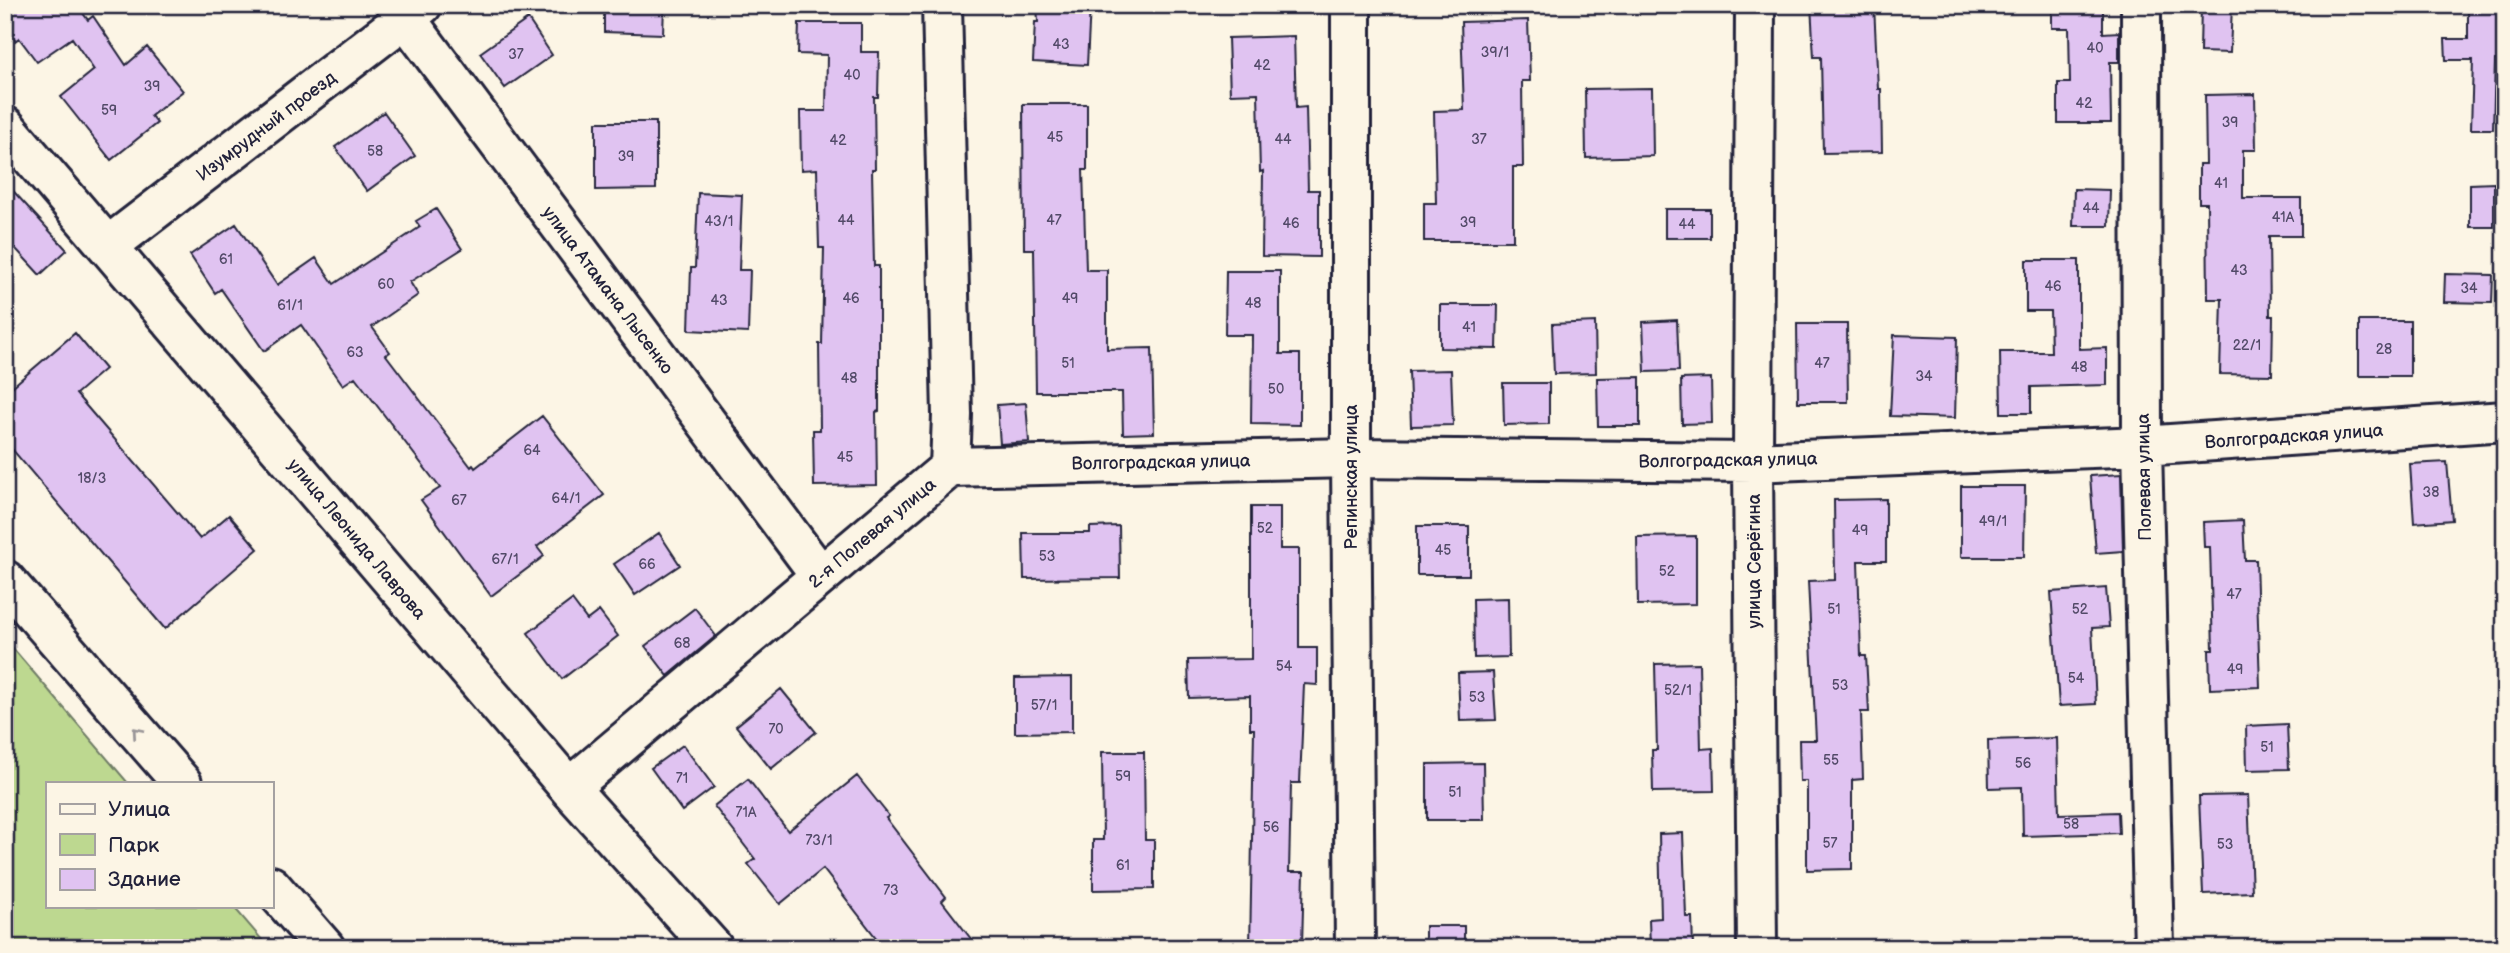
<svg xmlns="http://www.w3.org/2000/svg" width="2510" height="953" font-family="'Balsamiq Sans',sans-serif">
<rect width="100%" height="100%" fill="#fcf5e5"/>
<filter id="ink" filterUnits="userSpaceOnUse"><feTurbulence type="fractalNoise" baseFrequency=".0143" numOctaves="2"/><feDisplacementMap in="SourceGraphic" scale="14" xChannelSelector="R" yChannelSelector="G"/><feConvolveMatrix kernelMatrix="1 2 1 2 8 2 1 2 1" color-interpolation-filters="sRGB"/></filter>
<g filter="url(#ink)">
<path fill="#bdd890" stroke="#707d66" stroke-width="2" d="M5,639l123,144h-81v123h186l36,42h-264z"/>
<path fill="#e0c3f1" stroke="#22223b" stroke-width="2" d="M22,5h55l11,15 5,-4 33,49 21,-18 36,44 -32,25 6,7 -46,37 -50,-63 33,-27 -22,-32 -35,24 -18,-24 -4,3 -10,-14v-10z
M604,5h60l-1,29 -59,-2z
M1037,5h53l-3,60 -54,-3 2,-40h3z
M1811,5h63l4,84h3l1,63 -59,1 -2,-96h-7z
M2052,5h51v28l16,-1v30h-9l1,61h-53v-40h12l-1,-55h-17z
M2201,5h31l-2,48 -30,-1z
M2468,5h31v34h6v21h-10l-2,69h-22l2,-69h-27l-1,-21h23z
M528,19l24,36 -47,33 -25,-35z
M1528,20l2,61h-8l1,86h-10v74h-89v-38h12l-2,-92 30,-1 -3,-88z
M799,23h62v29h18l-1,45h-4l1,72h-3l2,97h5v145l-3,1 1,73 -63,1 -1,-56h7l-1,-86h3l2,-96h-5l-2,-79 -16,1 -1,-59h26l1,-56 -29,-1z
M1294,36l2,72 10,-1 2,83h11v67l-57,-1 1,-85 -3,1 -2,-79 -28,1 -2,-56z
M1652,88l1,68 -67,2 -1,-69z
M2255,94l1,56h-13v48h58v38h-32l1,80h3l-1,59 -52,-1 2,-75h-14l-1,-96h-8v-39h7l-1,-69z
M1023,104h64v66h-4l3,100h21v79l45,-1 2,85 -31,1 -1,-42h-86l-2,-143h-10z
M384,112l31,44 -48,35 -32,-44z
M596,122h60v67l-60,1z
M5,182l62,68 -27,25 -35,-38z
M2494,183v44h-24v-43z
M2074,189l36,1 -1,36h-36z
M698,193l44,2 -3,75h11l-2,63 -59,-3 2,-62h4z
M436,209l26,40 -52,33 8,13 -46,32 18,25 -4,3 85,112 2,-2 2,3 67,-52 62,79 -67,52 7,9 -53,40 -70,-96 19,-12 -85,-111 -12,8 -42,-60 -37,26 -43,-62 -6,4 -25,-38 46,-31 41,61 39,-27 18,26 86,-57 -4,-6z
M1665,209h45v29h-45z
M2026,260h53v89l28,-1v37l-76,2v26h-30l-1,-61h51l-1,-41h-24z
M1226,271h54v83h20v71l-49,-1 1,-89h-27z
M2445,274l48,1 -1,28 -48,-1z
M1440,305h58l-1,44 -57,-1z
M1677,320l2,51 -34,1 -2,-50z
M2359,321h51v55h-51z
M1595,322l1,51 -42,1 -2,-50z
M1797,324h50l1,78h-50z
M75,333l30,36 -29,25 124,145 29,-24 29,34 -93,80 -160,-188v-48z
M1894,335l63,2 -2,81 -65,-2z
M1451,370l2,55 -42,1 -2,-55z
M1640,377v49h-42l-1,-48z
M1711,378l1,45 -30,1 -1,-45z
M1503,383h46v41l-45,1z
M1026,403l3,39 -29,2 -3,-39z
M2447,462l5,58 -38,3 -4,-59z
M2121,474l2,77 -27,2 -6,-77z
M1961,486h64l-1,71h-63z
M1886,499v62h-28l3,95h5l3,56h-8l2,67 -11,1v89l-45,1v-89h-7l-1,-41h17l-8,-159 27,-1 -1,-80z
M1251,507h29v42h19v99h18v37l-13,-1 -4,99h-9l-2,89h15l-2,73 -19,-1v4h-33l4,-219h-4v-33l-61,2 -1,-38 63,-1z
M2243,520l2,40h11l4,127 -50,2 -1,-39h4l-3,-103h-6l-1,-25z
M1119,526l1,52 -96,1 -1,-46h67v-6z
M1417,526h52v49h-52z
M659,533l21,32 -45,30 -21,-31z
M1696,536v68l-58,1 -1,-68z
M2106,588l3,39 -17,1 4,76 -37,2 -8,-114z
M1508,598l1,59 -35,1 -1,-59z
M572,600l15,20 12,-9 19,25 -56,43 -34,-46z
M695,608l21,28 -48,40 -23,-30z
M1699,663l2,86 12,-1 1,43 -61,1 -1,-42h5l-2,-86z
M1493,672l3,48 -36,1 -2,-48z
M1072,677v55l-57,1v-55z
M781,689l35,43 -45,37 -35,-43z
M2287,724l2,45 -42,1 -1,-44z
M2057,738l2,76 59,-2 1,21 -96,3 -1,-49 -33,1 -1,-48z
M683,745l31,42 -32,24 -31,-43z
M1102,752h42l1,88h9v49l-61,1v-50h10z
M1483,763l1,57h-57v-56z
M857,776l32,40 -3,2 60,79 -4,4 36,47h-94l-61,-79 -43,35 -32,-40 7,-5 -41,-53 34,-27 40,52z
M2248,795l4,97 -49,2 -4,-98z
M1683,833l3,84h6l1,31h-43l-1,-29 12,-1 -2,-84z
M1425,926h39v22h-39z"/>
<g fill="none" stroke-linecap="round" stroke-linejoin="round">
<defs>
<path id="minor" d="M396,5l424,570
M1351,5v453l4,490
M1755,5l-2,457 4,486
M2141,5l1,441 12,502
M5,126l564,662 144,160
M108,246l314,-241
M950,467l401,-9 402,4 389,-16 363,-25
M569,788l381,-321 2,-52 -10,-410"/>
<path id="major" d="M5,580l177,203
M271,886l54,62"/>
</defs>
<use href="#minor" stroke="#22223b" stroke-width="44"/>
<use href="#major" stroke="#22223b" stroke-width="44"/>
<use href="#minor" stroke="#fcf5e5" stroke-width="38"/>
<use href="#major" stroke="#fcf5e5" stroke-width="38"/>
</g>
<defs><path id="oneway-chevron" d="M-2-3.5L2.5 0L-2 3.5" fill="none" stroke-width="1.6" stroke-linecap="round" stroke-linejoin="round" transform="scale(1.75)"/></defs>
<use stroke="#9a9698" href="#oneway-chevron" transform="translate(137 732) rotate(-131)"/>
</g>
<g text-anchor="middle" stroke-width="5" stroke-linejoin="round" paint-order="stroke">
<g font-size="14" fill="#524a68">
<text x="1061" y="49">43</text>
<text x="2095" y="53">40</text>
<text x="1495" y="57">39/1</text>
<text x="516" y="59">37</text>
<text x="1262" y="70">42</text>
<text x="852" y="80">40</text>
<text x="152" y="91">39</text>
<text x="2084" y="108">42</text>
<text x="109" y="115">59</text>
<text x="2230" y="127">39</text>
<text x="1055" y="142">45</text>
<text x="1283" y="144">44</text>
<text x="1479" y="144">37</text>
<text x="838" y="145">42</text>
<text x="375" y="156">58</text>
<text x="626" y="161">39</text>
<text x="2221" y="188">41</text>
<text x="2091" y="213">44</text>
<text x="2283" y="222">41А</text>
<text x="846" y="225">44</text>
<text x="1054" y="225">47</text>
<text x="719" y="226">43/1</text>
<text x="1468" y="227">39</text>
<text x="1291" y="228">46</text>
<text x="1687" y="229">44</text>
<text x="226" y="264">61</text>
<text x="2239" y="275">43</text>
<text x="386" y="289">60</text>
<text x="2053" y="291">46</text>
<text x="2469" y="293">34</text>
<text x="851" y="303">46</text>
<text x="1070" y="303">49</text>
<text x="719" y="305">43</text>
<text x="1253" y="308">48</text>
<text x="290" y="310">61/1</text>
<text x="1469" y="332">41</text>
<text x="2247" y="350">22/1</text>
<text x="2384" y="354">28</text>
<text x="355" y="357">63</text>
<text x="1068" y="368">51</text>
<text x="1822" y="368">47</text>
<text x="2079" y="372">48</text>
<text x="1924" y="381">34</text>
<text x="849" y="383">48</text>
<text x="1276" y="394">50</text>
<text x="532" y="455">64</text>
<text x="845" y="462">45</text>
<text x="92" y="483">18/3</text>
<text x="2431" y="497">38</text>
<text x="566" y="503">64/1</text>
<text x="459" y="505">67</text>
<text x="1993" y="526">49/1</text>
<text x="1265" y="533">52</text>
<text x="1860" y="535">49</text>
<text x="1443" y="555">45</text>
<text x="1047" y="561">53</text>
<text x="505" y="564">67/1</text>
<text x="647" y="569">66</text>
<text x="1667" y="576">52</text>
<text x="2234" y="599">47</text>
<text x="1834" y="614">51</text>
<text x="2080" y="614">52</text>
<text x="682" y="648">68</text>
<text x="1284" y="671">54</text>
<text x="2235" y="674">49</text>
<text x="2076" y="683">54</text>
<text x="1840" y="690">53</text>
<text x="1678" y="695">52/1</text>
<text x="1477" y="702">53</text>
<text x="1044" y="710">57/1</text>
<text x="776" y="734">70</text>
<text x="2267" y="752">51</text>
<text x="1831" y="765">55</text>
<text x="2023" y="768">56</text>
<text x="1123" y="781">59</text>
<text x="682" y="783">71</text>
<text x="1455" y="797">51</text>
<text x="746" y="817">71А</text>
<text x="2071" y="829">58</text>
<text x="1271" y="832">56</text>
<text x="819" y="845">73/1</text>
<text x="1830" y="848">57</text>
<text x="2225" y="849">53</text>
<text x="1123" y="870">61</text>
<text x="891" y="895">73</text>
</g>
<g font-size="18" fill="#22223b" stroke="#fcf5e5">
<text transform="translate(266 126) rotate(-37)" y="6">Изумрудный проезд</text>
<text transform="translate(608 290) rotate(53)" y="6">улица Атамана Лысенко</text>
<text transform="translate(2294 436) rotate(-4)" y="6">Волгоградская улица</text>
<text transform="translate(1728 460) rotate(-1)" y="6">Волгоградская улица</text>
<text transform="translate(1161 462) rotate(-1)" y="6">Волгоградская улица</text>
<text transform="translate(1351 477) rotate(-90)" y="6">Репинская улица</text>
<text transform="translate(2144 477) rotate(-91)" y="6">Полевая улица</text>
<text transform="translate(872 533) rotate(-40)" y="6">2-я Полевая улица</text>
<text transform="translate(357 539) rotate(50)" y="6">улица Леонида Лаврова</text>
<text transform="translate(1754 561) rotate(-90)" y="6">улица Серёгина</text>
</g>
</g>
<rect width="2510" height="953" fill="none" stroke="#fcf5e5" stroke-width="28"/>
<rect x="14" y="14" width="2482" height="925" fill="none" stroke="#22223b" stroke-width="2.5" filter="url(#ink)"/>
<rect x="46" y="782" width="228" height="126" fill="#fcf5e5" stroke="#a5a1a1" stroke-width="2"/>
<rect x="60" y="804" width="35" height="10" fill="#fcf5e5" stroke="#a5a1a1" stroke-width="2"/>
<text x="108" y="816" font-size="21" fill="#22223b">Улица</text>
<rect x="60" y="834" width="35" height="21" fill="#bdd890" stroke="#a5a1a1" stroke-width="2"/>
<text x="108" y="852" font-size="21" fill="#22223b">Парк</text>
<rect x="60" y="869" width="35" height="21" fill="#e0c3f1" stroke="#a5a1a1" stroke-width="2"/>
<text x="108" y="886" font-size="21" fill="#22223b">Здание</text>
</svg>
